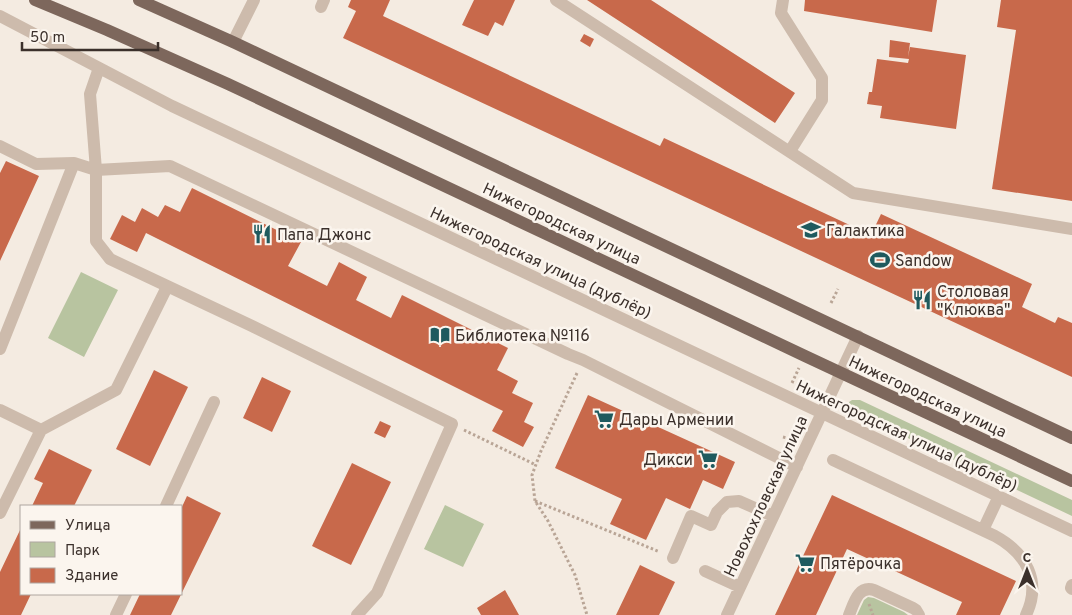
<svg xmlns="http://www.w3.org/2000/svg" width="1072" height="615" font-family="Overpass,sans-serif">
<rect width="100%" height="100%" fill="#f4ebe1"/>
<path fill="#b8c4a0" d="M81,272l37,18 -34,67 -36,-19z
M852,400h8l212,100v16l-219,-104 -4,-5v-5z
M445,505l39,19 -21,43 -39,-18z
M868,597l6,1 30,14 4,3h-51l7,-15z"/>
<path fill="#c8694b" d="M351,0h39l-7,16 277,130 4,-8 207,97 10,-21 151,70 -10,23 33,16 3,-6 14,6v54l-729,-339 13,-27 -8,-4z
M474,0h41l-12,26 -8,-4 -7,14 -26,-11z
M587,0h64l144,93 -20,30z
M805,0h132l-5,32 -128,-21z
M1001,0h71v201l-80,-12 24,-159 -19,-3z
M584,34l10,5 -4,8 -10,-6z
M890,40l20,3 -2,14 2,-10 56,8 -10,74 -76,-11 2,-12 -15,-2 2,-12h3l5,-33 31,4 1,-4 -20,-2z
M6,161l33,15 -39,85v-88z
M192,188l109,54 -13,24 39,20 12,-24 28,15 -11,23 35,18 11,-23 106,53 -11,22 21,11 -6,12 21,10 -9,19 10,5 -11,20 -31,-16 11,-20 -357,-178 -9,19 -27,-13 12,-24 13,7 7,-14 16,9 7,-12 15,7z
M154,370l34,17 -38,79 -34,-17z
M262,377l29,14 -19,41 -29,-14z
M588,395l147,67 -12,27 -20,-9 -13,29 -24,-11 -20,42 -36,-16 12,-25 -67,-31z
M380,421l11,5 -6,12 -11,-5z
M49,449l43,21 -18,36h-42l11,-23 -9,-4z
M352,463l39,19 -40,83 -39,-19z
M832,495l184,86 -16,34h-44l6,-13 -115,-53 -31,66h-41z
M187,496l34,17 -50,102h-41l10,-21h41v-85z
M21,528v66h10l-10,21h-21v-43z
M640,565l35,17 -16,33h-43z
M505,590l14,25h-38l-4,-7z"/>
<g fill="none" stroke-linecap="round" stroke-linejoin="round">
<path stroke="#b9a596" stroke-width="3" stroke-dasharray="2.5 2.5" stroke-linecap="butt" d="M831,303l7,-14
M577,373l-36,78 -9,24 3,26 13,20 27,54 12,40
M792,383l7,-15
M464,430l72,35
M783,437l4,1
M535,501l125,51
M869,604l4,11"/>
<path stroke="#cdbbac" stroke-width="12" d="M556,0l297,193 219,36
M783,0l-2,13 41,65v22l-32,51
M321,7l3,-7
M0,16l172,90 900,425
M233,42l21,-42
M99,68l-9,26 6,76v71l14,18 142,67 200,98 -75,169 -20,22
M0,146l36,18 38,-1 22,7 74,-4 398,188 15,6 214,107
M0,349l74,-186
M0,410l41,20 -41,83
M41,430l75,-40 51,-103
M833,460l162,76c31,17 47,45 31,79
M166,506l48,-104
M983,530l16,-34
M673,558l18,-42 20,9 6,-13 10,-10 12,-1 34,15
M705,571l35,16
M1072,585l-1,3 1,1
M116,615l10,-21
M727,615l131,-279
M849,615c5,-12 9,-30 25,-25l39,18 3,2 3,5"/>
<path stroke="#7d675c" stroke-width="12" d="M35,0l72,30 121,54 577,272 267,125
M139,0l94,42 839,396"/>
</g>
<defs>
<symbol id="university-bare" viewBox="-9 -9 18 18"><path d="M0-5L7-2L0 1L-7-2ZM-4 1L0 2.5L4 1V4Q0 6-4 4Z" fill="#1f5a5e" stroke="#fbf5ee" stroke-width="2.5" paint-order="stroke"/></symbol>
<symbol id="restaurant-bare" viewBox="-9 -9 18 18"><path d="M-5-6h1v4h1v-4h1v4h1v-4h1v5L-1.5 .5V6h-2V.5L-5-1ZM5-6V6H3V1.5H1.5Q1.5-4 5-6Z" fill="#1f5a5e" stroke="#fbf5ee" stroke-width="2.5" paint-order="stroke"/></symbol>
<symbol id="stadium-bare" viewBox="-9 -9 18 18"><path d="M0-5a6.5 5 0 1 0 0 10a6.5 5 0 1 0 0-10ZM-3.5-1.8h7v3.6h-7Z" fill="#1f5a5e" stroke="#fbf5ee" stroke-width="2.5" paint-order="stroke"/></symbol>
<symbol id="library-bare" viewBox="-9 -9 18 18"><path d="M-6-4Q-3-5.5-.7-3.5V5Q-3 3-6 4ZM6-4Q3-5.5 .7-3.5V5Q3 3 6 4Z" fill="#1f5a5e" stroke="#fbf5ee" stroke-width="2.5" paint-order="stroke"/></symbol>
<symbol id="supermarket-bare" viewBox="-9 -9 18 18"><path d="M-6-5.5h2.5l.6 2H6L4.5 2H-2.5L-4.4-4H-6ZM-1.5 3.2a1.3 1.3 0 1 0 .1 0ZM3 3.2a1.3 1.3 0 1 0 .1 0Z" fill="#1f5a5e" stroke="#fbf5ee" stroke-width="2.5" paint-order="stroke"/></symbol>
</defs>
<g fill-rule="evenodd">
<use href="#university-bare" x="797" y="216" width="28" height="28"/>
<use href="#restaurant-bare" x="248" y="220" width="28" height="28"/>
<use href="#stadium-bare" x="866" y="246" width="28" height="28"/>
<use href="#restaurant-bare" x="908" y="286" width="28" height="28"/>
<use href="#library-bare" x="426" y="321" width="28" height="28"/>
<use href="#supermarket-bare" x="590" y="405" width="28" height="28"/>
<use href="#supermarket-bare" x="694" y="445" width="28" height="28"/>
<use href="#supermarket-bare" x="791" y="549" width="28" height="28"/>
</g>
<g text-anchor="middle" stroke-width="5" stroke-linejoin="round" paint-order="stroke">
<g font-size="16" fill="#3b302b" stroke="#fbf5ee">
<text transform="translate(562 223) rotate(25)" y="6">Нижегородская улица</text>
<text transform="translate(541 262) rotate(25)" y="6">Нижегородская улица (дублёр)</text>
<text transform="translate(928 396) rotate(25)" y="6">Нижегородская улица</text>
<text transform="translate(907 435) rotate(25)" y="6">Нижегородская улица (дублёр)</text>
<text transform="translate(765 496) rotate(-65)" y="6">Новохохловская улица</text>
</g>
<g font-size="16" fill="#3b302b" stroke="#fbf5ee" text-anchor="start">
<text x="826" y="236">Галактика</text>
<text x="277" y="240">Папа Джонс</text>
<text x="895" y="266">Sandow</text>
<text x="937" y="297">Столовая<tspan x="937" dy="18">"Клюква"</tspan></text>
<text x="455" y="341">Библиотека №116</text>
<text x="619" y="425">Дары Армении</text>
<text x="693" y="465" text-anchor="end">Дикси</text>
<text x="820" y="569">Пятёрочка</text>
</g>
</g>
<rect x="20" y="505" width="162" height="90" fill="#fbf5ee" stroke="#aea6a0"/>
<rect x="30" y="521" width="25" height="8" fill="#7d675c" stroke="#aea6a0"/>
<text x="65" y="530" font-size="15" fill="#3b302b">Улица</text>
<rect x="30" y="542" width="25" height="15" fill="#b8c4a0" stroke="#aea6a0"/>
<text x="65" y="555" font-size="15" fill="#3b302b">Парк</text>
<rect x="30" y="568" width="25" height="15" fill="#c8694b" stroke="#aea6a0"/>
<text x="65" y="580" font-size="15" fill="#3b302b">Здание</text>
<g transform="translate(1027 570)" stroke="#fbf5ee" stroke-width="4" paint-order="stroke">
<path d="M0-4L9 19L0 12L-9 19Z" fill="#3b302b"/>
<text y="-8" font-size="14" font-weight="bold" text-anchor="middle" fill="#3b302b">С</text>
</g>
<path d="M22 42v8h136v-8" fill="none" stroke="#3b302b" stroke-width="2.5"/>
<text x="30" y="42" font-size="15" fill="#3b302b" stroke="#fbf5ee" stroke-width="4" paint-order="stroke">50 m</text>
</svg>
